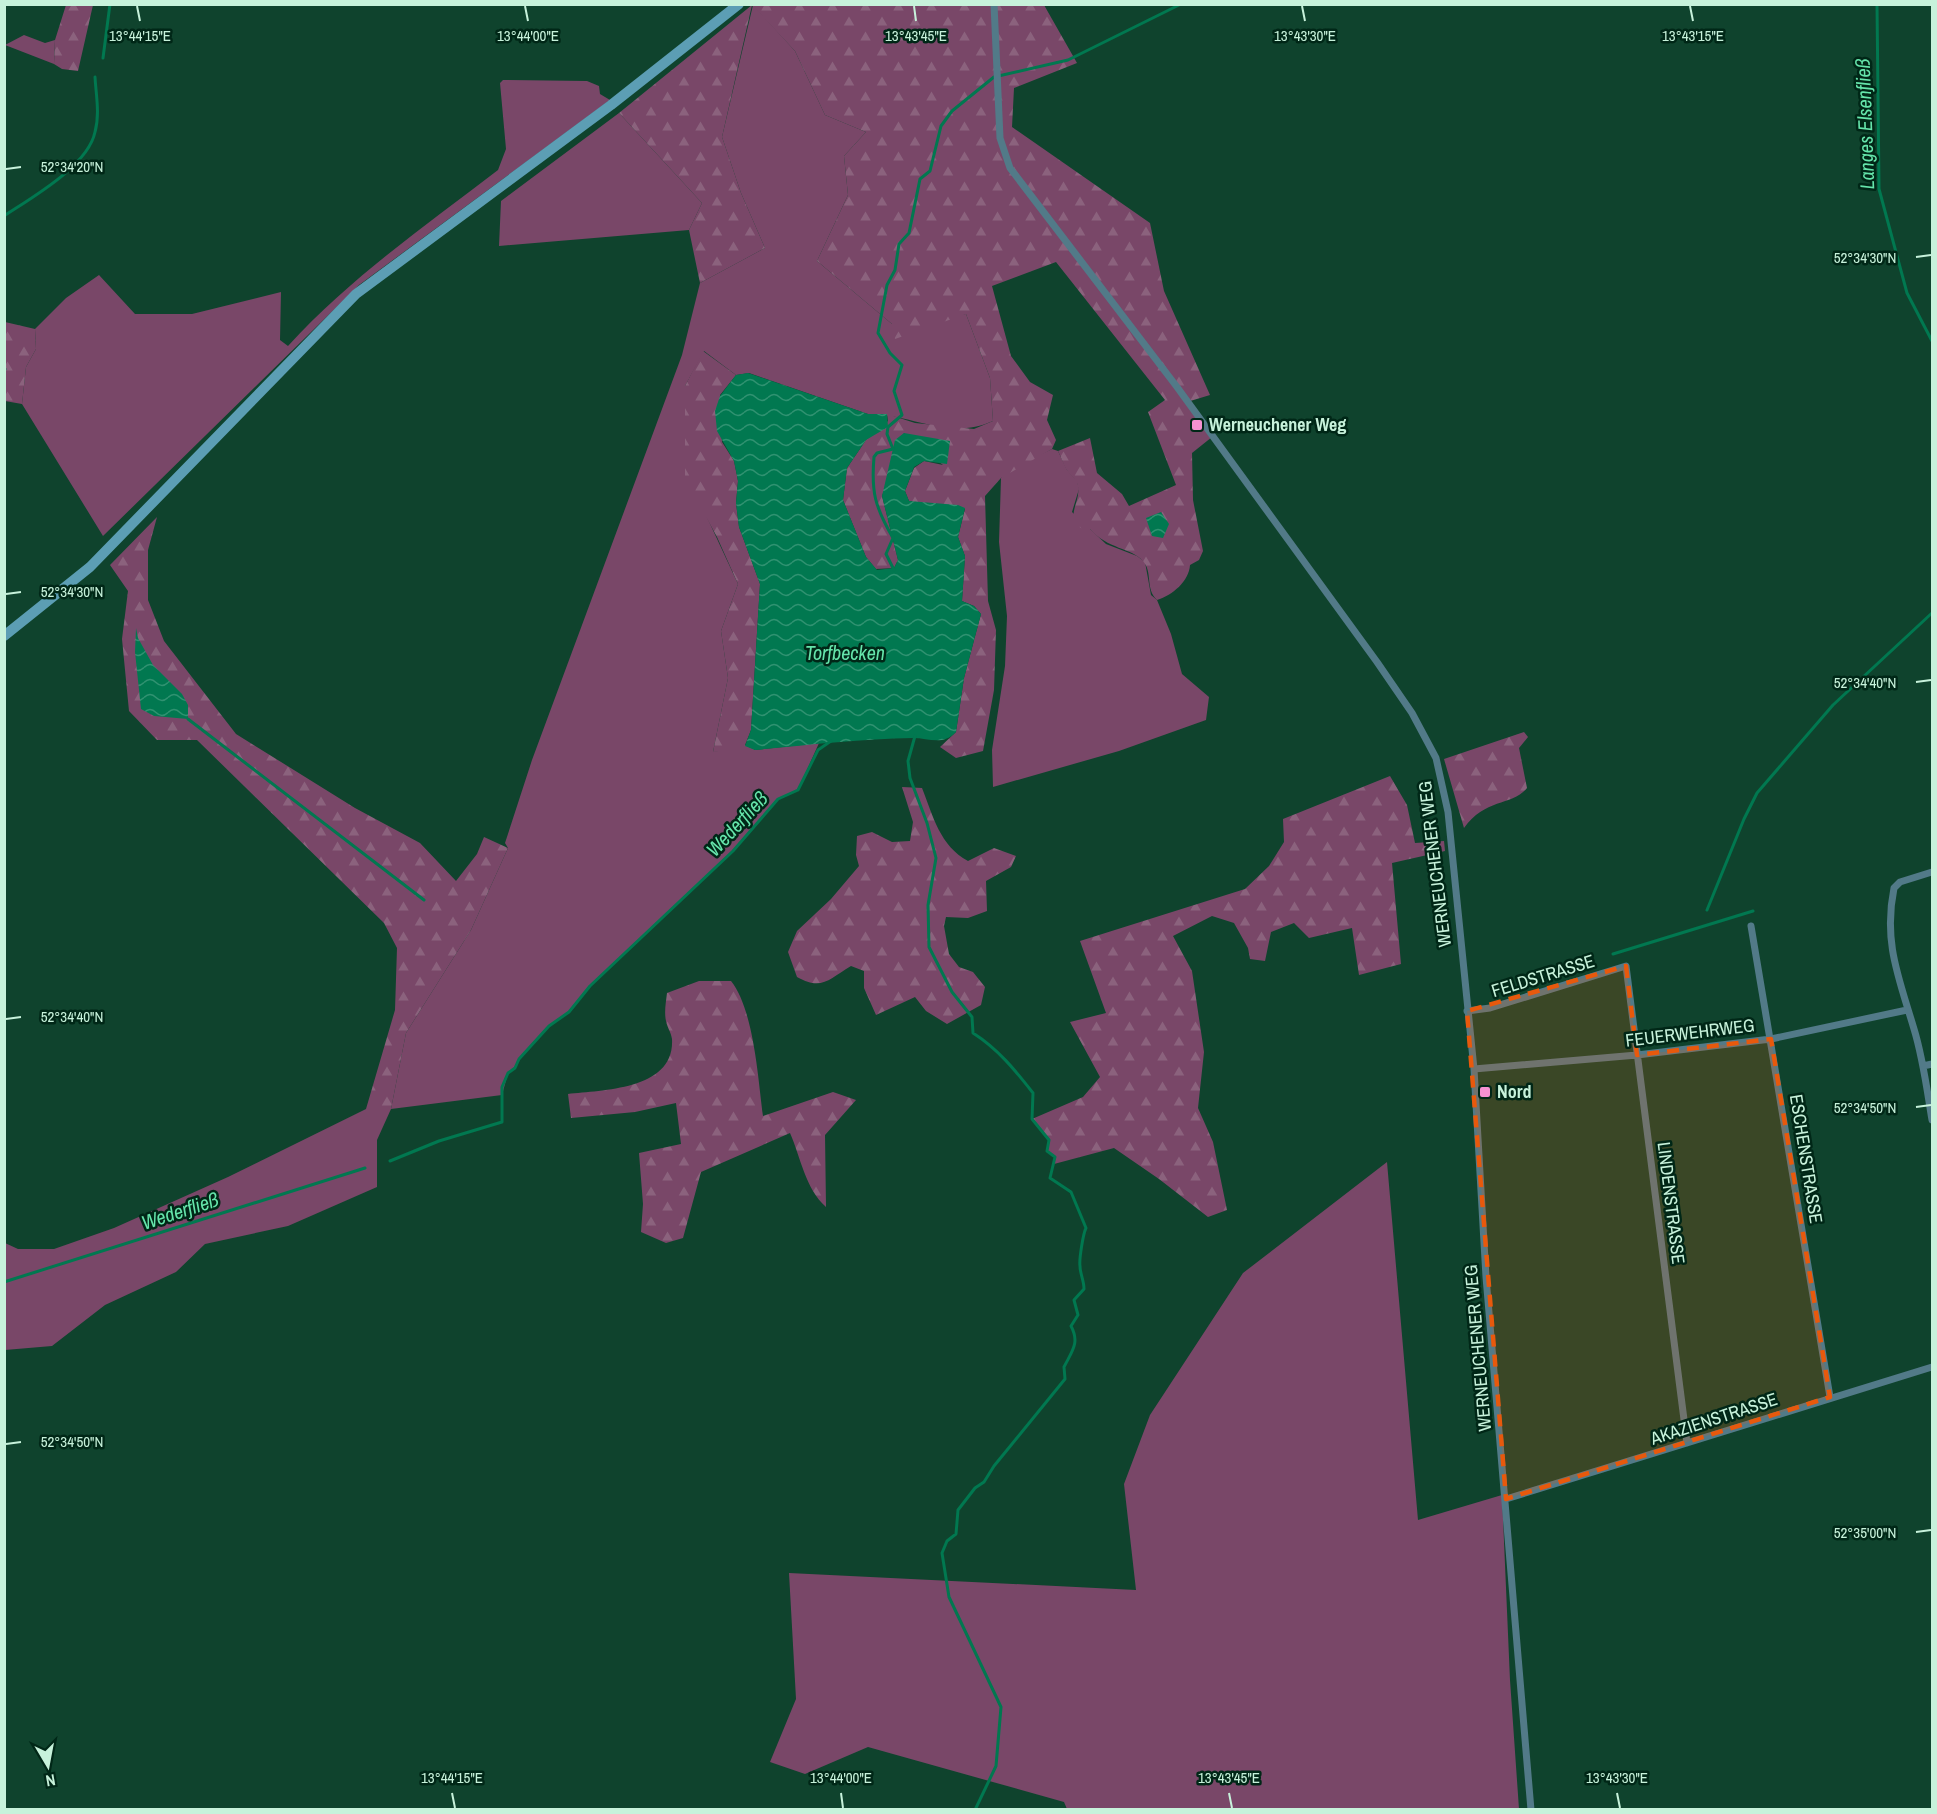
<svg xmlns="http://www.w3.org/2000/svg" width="1937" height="1814" font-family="'Archivo Narrow',sans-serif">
<defs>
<pattern id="forest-firs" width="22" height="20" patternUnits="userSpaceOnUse" patternTransform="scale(1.5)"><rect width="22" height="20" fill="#794768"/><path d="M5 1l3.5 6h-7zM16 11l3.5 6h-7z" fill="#8b627d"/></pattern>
<pattern id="water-waves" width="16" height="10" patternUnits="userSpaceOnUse" patternTransform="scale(1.5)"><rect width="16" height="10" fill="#017850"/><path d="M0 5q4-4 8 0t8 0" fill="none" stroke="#309271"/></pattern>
</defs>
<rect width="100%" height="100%" fill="#0f432d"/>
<path fill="#794768" d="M753,5l42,46 30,64 41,17 -22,24 4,39 -31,66 75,63 74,-10 24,64 3,43c-45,20 -80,-7 -125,-7l-119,-41 -13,2 -32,-24 -19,35v84l53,114 -17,47 7,47 -15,74 32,-6 10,4 64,-7 -21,47 -20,9 -45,52 -143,135 -21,26 -20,14 -30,33 -4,9 -7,5 -6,22 -111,14 -14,31v47l-89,39 -83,18 -29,28 -71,33 -53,41 -47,4v-107l13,6h36l60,-21 114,-51 138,-68h25l15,-76 65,-103 37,-82 -3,-5 27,-83 150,-405 18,-72 65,-35 -24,-55 -19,-56z
M24,35l21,8 10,-3 -1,24 -49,-19z
M503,80l84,1 12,5 1,8 10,6 -251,185 -256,251 -81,-132 4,-37 10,-18 -1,-20 31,-31 33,-23 36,39h57l89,-22 -1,48 8,6c62,-68 137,-120 210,-176l8,-21 -6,-66z
M619,113l83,90 -13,27 -190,16 2,-45z
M1052,449l6,2 9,19 10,11 2,8 -7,23 34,32 31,12 8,6 6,33 6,5 14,34 11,40 27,23 -3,23 -87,31 -126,36 -1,-37 13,-84 2,-50 -8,-74 2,-64 6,-7z
M1387,1162l31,358 84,-25 8,185 9,129h-452l-3,-7 -196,-55 -63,27 -35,-12 26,-63 -7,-126 347,17 -12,-106 26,-69 93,-142z"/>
<path fill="url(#forest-firs)" d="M66,5h27l-15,66 -16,-2 -8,-5 1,-24z
M752,5l-30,132 19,56 24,55 -65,35 -11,-53 13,-27 -83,-90 133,-108h292l33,58 -63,25 -2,39 138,96 14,68 46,104 -23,7 25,35 -20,16 1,47 10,51 -4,9 -9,5c-1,16 -17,30 -33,35 -12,-11 -4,-28 -14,-39 -11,-13 -36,-12 -53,-32l-6,1c-23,-13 0,-29 -7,-47 -2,-5 -8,-9 -11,-14 -3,-6 -5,-12 -8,-18l32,-13 7,35 25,21 7,12 47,-21 -28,-73 17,-12 -109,-138 -64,24 19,70 19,26 23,13 -6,25 9,20 -4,9 -51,29 -16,18 3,105 8,29 -2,60 -11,61 -27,7 -16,-11 16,-15 8,-54 17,-64 -7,-8 -12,-5 3,-45 -7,-19 7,-28 -56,-8 -4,-10 9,-23 10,-7 19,4 -39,-32 -22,63 16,64 -4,8 -18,1 -10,-12 -23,-57 4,-32 19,-28 22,-19 -1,-7 28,9 59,6 19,-8 -3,-43 -24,-64 -71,25 -3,-15 -75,-63 31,-66 -4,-39 22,-24 -41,-17 -30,-64z
M5,322l30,7 1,20 -10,18 -4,37 -17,-3z
M703,351l33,24 -16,20 2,47 12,19 4,20 -2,22 3,24 21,57 -9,146 -6,15 10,5 -42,2 15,-74 -7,-47 17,-47 -21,-47 -32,-59v-92z
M157,517l-9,33v50l16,41 72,93 119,74 65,35 36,38 21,-27 7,-17 24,11 -37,82 -65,103 -15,76h-25l29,-99 2,-62 -13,-25 -187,-183h-40l-28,-29 -7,-72 6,-48 -18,-26z
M1524,732l4,5 -9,11 8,40c-15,18 -42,10 -63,40l-20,-69z
M1390,776l17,29 8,38 29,-2 1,10 -53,12 9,101 -42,11 -7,-47 -43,10 -15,-15 -23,9 -6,29 -15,-2 -2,-11 -14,-25 -22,-7 -39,20 19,35 12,81 -6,56 15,34 14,68 -19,7 -49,-38 -45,-31 -60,16 1,-7 -8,-6 2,-11 -17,-21 51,-22 17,-20 -30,-55 36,-9 -26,-72 165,-52 24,-23 15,-24 -1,-23z
M902,787l20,1c11,28 18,58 46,73l26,-13 22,8 -5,11 -25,14 1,30 -19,7 -22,-1 -2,9 5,28 10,13 14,5 12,15 -4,18 -34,19 -21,-13 -11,-14 -39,18 -12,-27v-17l-13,-5c-22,13 -29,25 -54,11l-9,-25 9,-21 34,-32 28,-33 -3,-11 1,-19 15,-4 20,10 18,-1 3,-19z
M699,981h32c23,29 27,98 32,135l70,-24 23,8 -31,35 1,72c-21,-19 -25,-49 -36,-74l-89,39 -18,66 -17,5 -25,-11 2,-28 -4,-51 42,-9 -5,-41 -41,9 -64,6 -3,-24c35,-4 107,-4 104,-55 -1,-7 -5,-12 -6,-18 -2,-9 0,-19 1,-28z"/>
<path fill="url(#water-waves)" d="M748,373l120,41h19l1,13 -22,13 -19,28 -4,32 23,57 11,13 17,-2 4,-8 -16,-64 13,-56 9,-7 46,8 -3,23 -23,-3 -10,6 -9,24 4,10 49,4 7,3 -7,29 7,19 -3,45 12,5 7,8 -17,64 -8,54c-13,14 -27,6 -43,6 -53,1 -106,7 -158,12l-10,-4 6,-16 9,-146 -21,-57 -3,-24 2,-22 -4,-20 -17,-30 -2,-20 5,-15 16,-21z
M1161,512l8,12 -6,14 -11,-2 -6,-18z
M136,628l2,10 15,27 29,29 6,11v14l-34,-3 -13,-7 -6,-57z"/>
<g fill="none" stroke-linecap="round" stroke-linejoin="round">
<path stroke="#017850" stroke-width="3" d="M1877,4l2,185 28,104 25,48
M103,58l7,-54
M4,216c27,-18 84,-50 91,-84 5,-18 1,-37 0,-55
M4,369h1
M894,570l-8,-16 7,-16c-18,-31 -22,-46 -19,-81l3,-4 16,-4 -6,-15 1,-7 14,-12 -8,-24 8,-26 -12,-12 -12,-20 9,-48 8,-15 4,-26 10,-11 11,-54 10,-8 11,-45 11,-15 42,-34 74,-17 113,-56
M188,719l236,181
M915,736l-7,25 2,17 17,45 9,35 -8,47 1,42 23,45 20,25 1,16c25,16 42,37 60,60l-1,26 17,21 -2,11 8,6 -5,21 21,14 15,36c-3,6 -7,32 -6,38 0,8 4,14 4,23l-10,11 4,15 -7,11c9,17 1,25 -7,41l1,12 -71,87 -10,16 -9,6 -17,22 -2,24 -9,7 -5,12 7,44 52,110 -5,59 -21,44
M1707,910l37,-91 13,-26 76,-88 99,-92
M1613,954l140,-43
M390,1161l49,-20 63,-19v-35l6,-14 7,-5 4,-9 30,-33 20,-14 21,-26 143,-135 45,-52 20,-9 20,-40 13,-9
M4,1282l361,-114"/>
<path stroke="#527a88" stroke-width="7" d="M994,4l6,134 10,30 167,219 200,275 35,51 24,45 12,54 26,257 12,208 45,533
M1932,872l-32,10 -6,6c-11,54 5,90 20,141 9,29 13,61 18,91
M1751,926l79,471
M1467,1011l23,-3 136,-42 61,477
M1923,1066l9,-2
M1474,1069l163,-14 134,-16 136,-29
M1506,1499l426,-132"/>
<path stroke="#5c9eb4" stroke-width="10" d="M4,636l86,-69 266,-273 255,-189 128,-101"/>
</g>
<path fill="#e8590c" fill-opacity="0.2" stroke="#e8590c" stroke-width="4.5" stroke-dasharray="12 8" stroke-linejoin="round" d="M1626,966l11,89 134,-16 59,358 -324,102 -39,-488z"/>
<path fill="none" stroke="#c7f2db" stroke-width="2" d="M137,6l3,15M525,6l3,15M914,6l2,15M1302,6l3,15M1690,6l3,15M6,169l15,-2M1916,257l15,-2M6,594l15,-2M1916,682l15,-2M6,1019l15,-2M1916,1107l15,-2M6,1444l15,-2M1916,1532l15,-2M452,1793l3,15M841,1793l2,15M1229,1793l3,15M1617,1793l3,15"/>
<g fill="#f591d2" stroke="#002717" stroke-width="2">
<rect x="1191" y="419" width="12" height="12" rx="3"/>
<rect x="1479" y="1086" width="12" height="12" rx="3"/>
</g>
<g text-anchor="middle" stroke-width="5" stroke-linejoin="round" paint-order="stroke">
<g font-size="18" font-weight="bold" fill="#c7f2db" stroke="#002717" text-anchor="start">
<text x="1209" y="431">Werneuchener Weg</text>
<text x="1497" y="1098">Nord</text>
</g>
<g font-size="18" fill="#c7f2db" stroke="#002717">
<text transform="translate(1435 864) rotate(-97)" y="6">WERNEUCHENER WEG</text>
<text transform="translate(1543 976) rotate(-17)" y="6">FELDSTRASSE</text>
<text transform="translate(1690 1033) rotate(-7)" y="6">FEUERWEHRWEG</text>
<text transform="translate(1806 1159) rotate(81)" y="6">ESCHENSTRASSE</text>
<text transform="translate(1671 1203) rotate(83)" y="6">LINDENSTRASSE</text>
<text transform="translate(1478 1348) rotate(-95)" y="6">WERNEUCHENER WEG</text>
<text transform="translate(1714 1419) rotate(-18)" y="6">AKAZIENSTRASSE</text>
</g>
<g font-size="20" font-style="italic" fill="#65e5ab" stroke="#002717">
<text transform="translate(1865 124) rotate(-92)" y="7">Langes Elsenfließ</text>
<text x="845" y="660">Torfbecken</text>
<text transform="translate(737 824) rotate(-47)" y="7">Wederfließ</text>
<text transform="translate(180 1211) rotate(-18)" y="7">Wederfließ</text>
</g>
</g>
<g font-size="15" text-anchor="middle" fill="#c7f2db" stroke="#002717" stroke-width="5" stroke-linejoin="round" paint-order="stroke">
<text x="140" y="41">13°44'15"E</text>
<text x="528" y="41">13°44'00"E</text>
<text x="916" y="41">13°43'45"E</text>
<text x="1305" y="41">13°43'30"E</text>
<text x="1693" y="41">13°43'15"E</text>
<text x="72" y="172">52°34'20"N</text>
<text x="1865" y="263">52°34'30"N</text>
<text x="72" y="597">52°34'30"N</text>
<text x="1865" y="688">52°34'40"N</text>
<text x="72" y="1022">52°34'40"N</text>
<text x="1865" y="1113">52°34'50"N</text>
<text x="72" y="1447">52°34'50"N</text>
<text x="1865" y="1538">52°35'00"N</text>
<text x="452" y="1783">13°44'15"E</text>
<text x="841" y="1783">13°44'00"E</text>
<text x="1229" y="1783">13°43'45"E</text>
<text x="1617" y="1783">13°43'30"E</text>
</g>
<rect width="1937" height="1814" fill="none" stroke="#c7f2db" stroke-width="12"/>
<g transform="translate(48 1766) rotate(170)" stroke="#002717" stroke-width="4.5" paint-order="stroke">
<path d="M0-4.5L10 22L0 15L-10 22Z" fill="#c7f2db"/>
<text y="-9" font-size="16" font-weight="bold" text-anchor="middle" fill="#c7f2db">N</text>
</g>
</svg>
